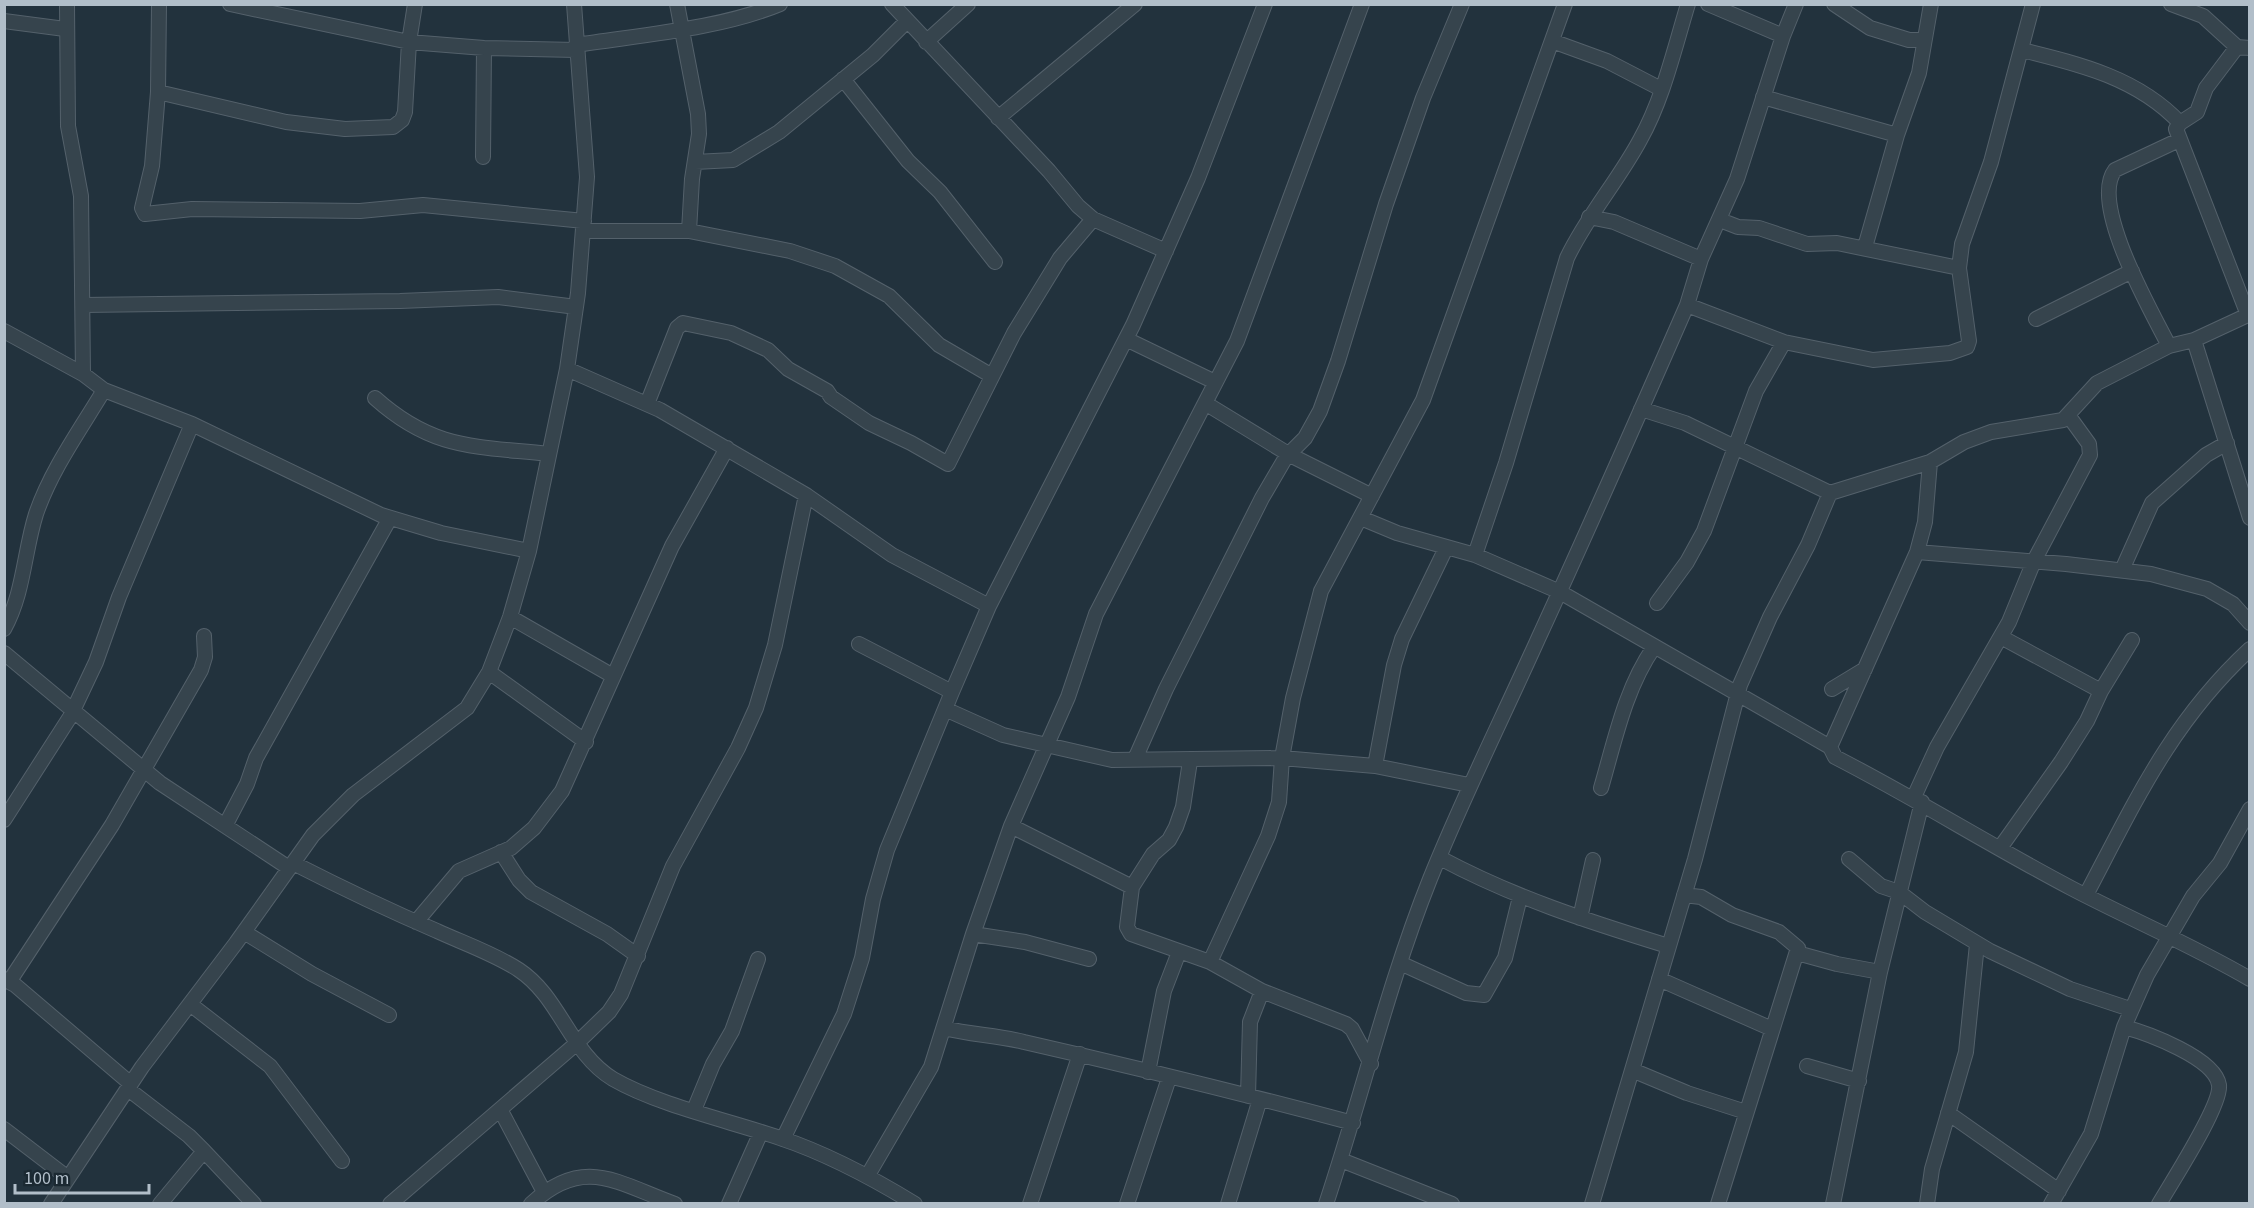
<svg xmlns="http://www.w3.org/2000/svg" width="2254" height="1208" font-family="'Source Sans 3',sans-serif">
<rect width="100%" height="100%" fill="#22323d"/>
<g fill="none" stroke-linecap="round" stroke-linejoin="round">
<defs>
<path id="minor" d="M67,4l1,122 13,70 2,178
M159,4l-1,88 -6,74 -10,42 3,6 47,-5 168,2 63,-6 161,16
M230,4l179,38 75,6 92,2
M892,4l157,167 29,35 15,13 73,32
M1708,4l75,32
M1834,4l36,24 39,12h15
M2171,4l32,12 34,31
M4,21l61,8
M1552,41l55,20 54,28
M926,42l42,-38
M576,45c64,-10 144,-16 204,-41
M2022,50c57,14 116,28 158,73
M843,79l65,82 32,31 55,70
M158,92l128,30 59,7 48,-2 9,-7 3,-8 4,-70 6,-38
M1763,97l134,38 22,-62 12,-69
M998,118l137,-114
M483,157l1,-109
M695,162l38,-2 46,-28 94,-77 33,-33
M1589,217l25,5 87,37
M1720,220l18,7 21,1 48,16 30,-1 122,25
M584,231h105l3,-52 7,-45 -1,-20 -21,-110
M689,231l101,20 45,15 54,30 50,49 53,31
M1865,247l32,-112
M83,305l317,-4 98,-4 78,10
M1687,305l97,37 89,18 77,-7 17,-6 2,-6 -10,-73 3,-24 29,-82 42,-158
M2250,314l-56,26 -25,6 -72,37 -34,37 -72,12 -27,10 -34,20 -5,60 -8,30 -87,195 5,10c80,41 156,89 236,131 59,31 121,57 179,91
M2248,315l-72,-186 4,-6 17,-11 9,-24 31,-41 13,1
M2036,319l96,-48
M4,331l79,43 21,16 88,34 189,91 60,18 88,18
M1126,339l89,43
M2194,340l56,178
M2169,346c-17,-34 -80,-142 -54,-176l64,-30
M375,398c58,52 100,48 173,56
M1205,403l85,52 82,41
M647,404l30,-76 6,-5 48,10 37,17 20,19 39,22 4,6 38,26 42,20 37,21 66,-131 46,-75 33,-39
M1641,409l44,14 145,70 100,-31
M806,495l86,60 97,51
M1361,518l36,15 78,22 85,37 270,155
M1917,552l149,12 85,10 56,15 26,15 17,19
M1475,555l31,-92 61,-205c20,-42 51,-77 73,-118 23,-41 34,-90 48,-136
M2122,570l30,-67 54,-48 21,-12
M1657,603l30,-41 17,-31 52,-140 28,-49
M510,617l103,59
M4,629c20,-36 20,-77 32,-115 15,-44 44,-84 68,-124
M859,644l93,48
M4,653l156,130 129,85
M489,672l97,70
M1832,689l33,-20
M2101,691l31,-51
M945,709l58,26 109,25 170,-2 93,8 94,19
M1135,759l31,-70 96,-191 24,-41 19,-19 15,-27 18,-50 48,-157 37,-106 39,-94
M1375,766l19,-101 8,-26 44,-91
M1601,788c14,-48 24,-99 53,-141
M1914,797l23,-50 72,-125 25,-61 56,-106 -1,-11 -21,-29
M4,820l66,-103 26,-55 23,-65 73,-173
M225,826l22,-42 9,-26 134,-240
M1011,826l121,61 -5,40 4,7 79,28 52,29 84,33 6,5 19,35
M2000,848l61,-86 26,-41 14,-30 -100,-54
M501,852l18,28 12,12 76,42 31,22
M1440,858c75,40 147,63 228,88
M1849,859l32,27 18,6 26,20 65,39 80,38 60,20
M293,863c47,24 95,47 144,68 26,12 58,23 82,39 41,27 51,83 94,109 45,26 117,42 167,59 48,16 91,39 135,66
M1132,887l21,-33 16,-14 7,-13 7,-20 7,-46
M1684,895l17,2 31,18 47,17 19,16 -80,256
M2086,895c49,-93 85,-173 164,-246
M1580,918l13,-58
M416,922l43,-51 52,-23 23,-20 28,-37 110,-245 55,-98
M244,932l68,42 77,41
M973,934l52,8 64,17
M1797,953l40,11 43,8
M1210,962l58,-126 11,-34 3,-44 11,-60 28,-107 102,-191 142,-396
M1400,963l66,30 18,2 21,-37 15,-61
M4,979l11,6 116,99
M1659,979l113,50
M9,982l103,-157 89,-155 4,-13 -1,-21
M190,1004l80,62 72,95
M2124,1027c23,6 91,31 95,58 3,20 -48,98 -60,119
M944,1028c27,7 53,7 80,14 110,25 220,52 329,81
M1807,1066l52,15
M1632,1070l55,23 59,19
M1148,1072l16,-81 15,-39
M128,1089l61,47 15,15 -44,53
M1248,1096l2,-74 12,-31
M694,1110l19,-46 19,-33 26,-72
M501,1111l43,81
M1948,1113l111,78
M4,1129l64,49
M783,1139l61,-125 18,-56 11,-59 14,-49 65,-158 37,-86 144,-281 65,-147 67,-174
M204,1151l50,53
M1341,1160l111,44
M868,1175l63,-108 42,-133 38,-108 57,-129 28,-83 141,-273 125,-337
M51,1204l91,-137 94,-124 77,-108 40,-40 114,-87 22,-36 21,-55 19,-66 38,-182 11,-76 9,-116 -13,-173
M390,1204l187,-161 32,-31 12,-18 52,-128 65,-118 18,-40 19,-63 31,-150 -146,-85 -93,-41
M531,1204c53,-49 86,-21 144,0
M729,1204l32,-72
M1030,1204l50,-150
M1127,1204l42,-126
M1228,1204l32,-105
M1326,1204c36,-108 62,-220 104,-325 33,-82 72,-160 108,-240 51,-111 100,-222 149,-334l14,-46 36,-80 46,-143 13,-32
M1592,1204l103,-345 45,-174 30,-68 38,-72 22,-52
M1833,1204l47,-232 42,-170
M1927,1204l5,-35 34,-117 11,-108
M2051,1204l40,-70 33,-107 23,-52 46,-79 27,-33 30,-54"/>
</defs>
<use href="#minor" stroke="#54616b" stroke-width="16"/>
<use href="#minor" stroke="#36444d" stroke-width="14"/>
</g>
<rect width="2254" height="1208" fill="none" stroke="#b1bec9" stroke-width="12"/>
<path d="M15 1184v9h134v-9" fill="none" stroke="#b1bec9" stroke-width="3"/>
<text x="24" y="1184" font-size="18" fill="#b1bec9" stroke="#1b2932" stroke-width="4.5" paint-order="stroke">100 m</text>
</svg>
